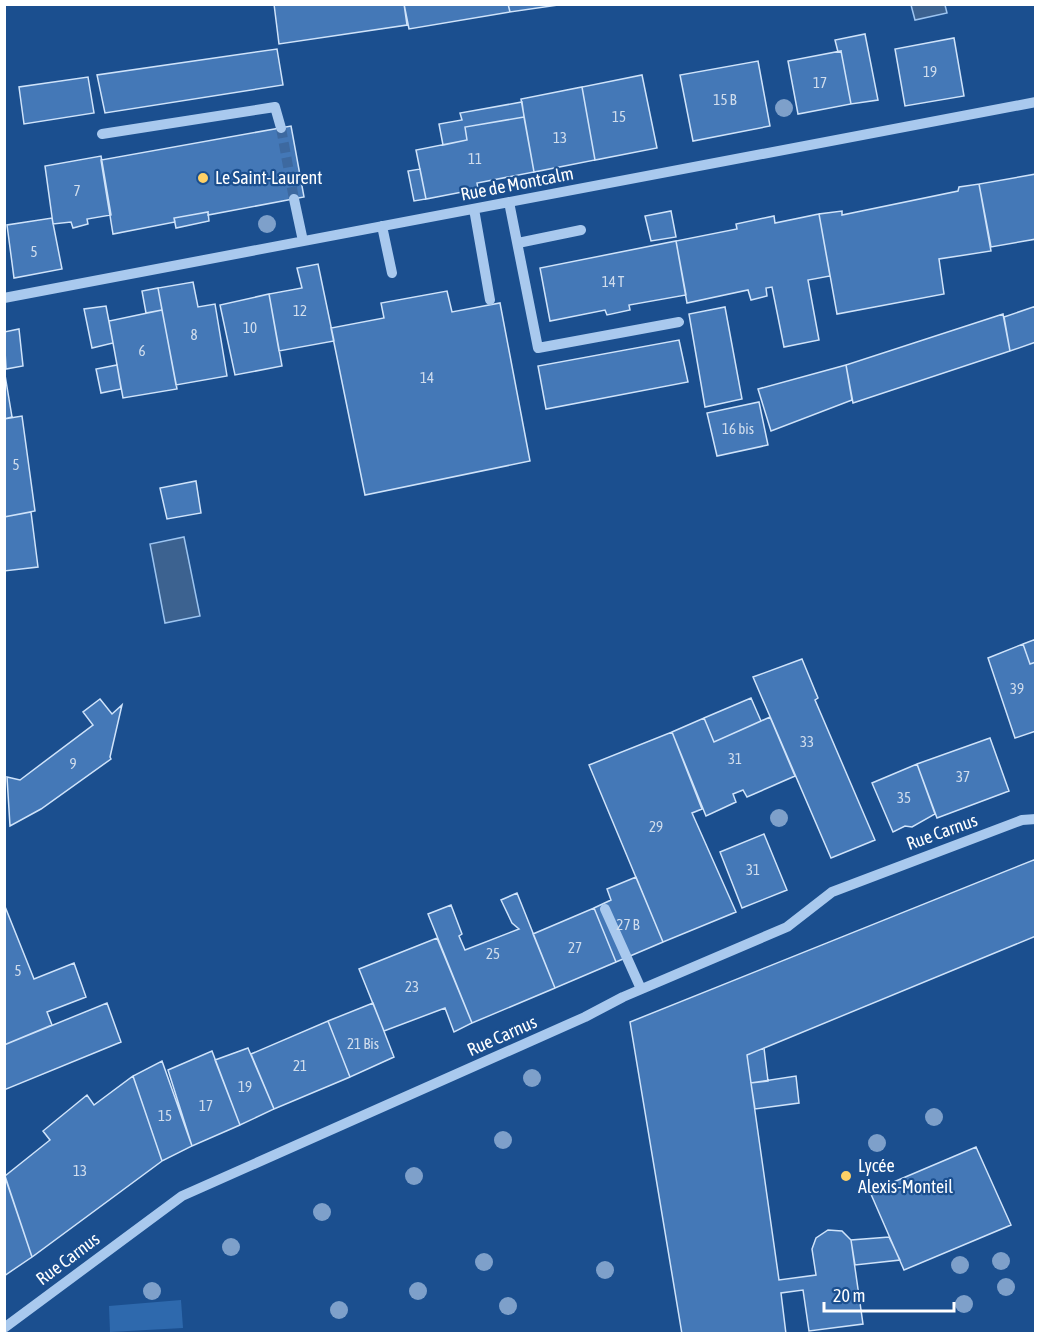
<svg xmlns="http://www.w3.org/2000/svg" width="1040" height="1338" font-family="'Asap Condensed',sans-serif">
<rect width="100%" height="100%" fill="#1b4f8f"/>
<path fill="#2e69ad" d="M181,1300l2,28 -73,4 -1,-26z"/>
<path fill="#3c6290" stroke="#9cc4f0" stroke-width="1.5" d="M911,5h34l2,8 -32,7z
M184,537l16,79 -35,7 -15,-79z"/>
<path fill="#4478b7" stroke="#cfe3fa" stroke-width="1.5" d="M274,4h130l3,21 -128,19z
M404,4h104l2,8 -101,17z
M508,4h57l-55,8z
M865,34l13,66 -27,4 -10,-53 -3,1 -3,-12z
M954,38l10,58 -59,10 -10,-57z
M277,49l6,36 -178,28 -8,-38z
M841,51l10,53 -53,10 -10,-53z
M758,61l12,65 -77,15 -13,-66z
M642,75l15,73 -62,12 -13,-73z
M88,77l6,36 -70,11 -5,-37z
M582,87l13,73 -61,12 -13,-73z
M522,102l2,15 -59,10 2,13 -24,5 -4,-21 23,-4 -2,-7z
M524,117l10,55 -57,11 1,6 -52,10 -10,-49 51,-10 -2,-13z
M291,126l13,71 -96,18v-3l-34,6 1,4 -62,12 -12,-74z
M101,156l10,59 -24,4 1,5 -15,4 -2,-6 -18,2 -8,-58z
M420,169l6,30 -12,2 -6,-30z
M1036,174v65l-45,8 -12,-63z
M979,184l12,67 -52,8 5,35 -107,20 -18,-100 23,-3v4l116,-24 1,-4z
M671,211l5,26 -25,4 -6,-25z
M208,212l1,9 -33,7 -2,-10z
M819,214l11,62 -22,4 11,60 -35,7 -12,-60 -6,1 1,8 -16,4 -3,-10 -61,13 -11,-62 61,-12 -1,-5 38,-8 1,7z
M52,218l10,51 -48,9 -7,-53z
M676,241l10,54 -57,10 1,5 -23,5 -2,-5 -55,11 -10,-53z
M318,264l16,77 -55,10 -10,-57 33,-6 -5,-20z
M193,282l5,25 17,-3 12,72 -51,9 -18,-97z
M158,288l4,22 -16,3 -4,-22z
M447,291l5,21 48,-9 30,158 -165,34 -34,-167 53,-10 -3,-15z
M269,294l13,72 -47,9 -15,-70z
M106,306l7,37 -21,5 -8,-39z
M1036,306v36l-26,9 -6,-34z
M725,307l17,92 -37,8 -16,-93z
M162,310l15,79 -54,9 -14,-77z
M1003,314l7,37 -157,52 -7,-38z
M19,329l4,37 -17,3 -2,-37z
M679,340l9,42 -142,27 -8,-43z
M117,365l4,24 -20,4 -5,-24z
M846,365l6,35 -81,31 -13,-42z
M4,369l8,48 -8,2z
M759,402l9,43 -51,11 -10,-43z
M22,416l13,95 -31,6v-98z
M196,481l5,32 -34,6 -7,-31z
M31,512l7,55 -34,4v-54z
M1036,639v23l-6,2 -7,-20z
M1023,644l7,20 6,-2v69l-21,7 -27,-80z
M802,659l16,39 -3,2 60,140 -44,18 -78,-181z
M751,698l10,23 -47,21 -10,-24z
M100,699l12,15 10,-9 -12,52 1,2 -70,50 -31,17 -3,-49 13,3 73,-55 -10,-13z
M770,717l25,59 -48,21 -4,-7 -10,4 3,8 -30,14 -34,-84 32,-14 10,24z
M672,732l30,77 -10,4 44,99 -73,30 -74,-177z
M990,738l19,53 -72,27 -20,-54z
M917,764l18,50 -23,13 -7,-1 -12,6 -21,-49z
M764,834l23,56 -45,18 -22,-56z
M1036,859v77l-289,119 32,225 37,-5 -4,-26 4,-11 12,-8 14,1 9,9 12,84 -54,7 -6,-41 -22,3 5,41h-104l-52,-312z
M636,877l27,65 -47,20 -22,-54 17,-8 -4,-11z
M517,893l38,95 -83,35 -44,-109 23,-9 11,29 -3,2 6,14 54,-21 -7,-6 -11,-23z
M4,904l30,75 40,-16 12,34 -39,15 5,13 -48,20z
M594,908l22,54 -61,26 -22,-54z
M437,938l35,85 -18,9 -9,-24 -61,23 -25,-62z
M107,1003l14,39 -117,48v-45z
M373,1003l21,54 -44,20 -22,-56z
M328,1021l22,56 -76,32 -23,-55z
M248,1048l26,61 -34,16 -25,-65z
M764,1048l4,33 -17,2 -4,-28z
M212,1051l28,74 -48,21 -24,-76z
M162,1061l30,85 -30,15 -29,-85z
M133,1076l29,85 -130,96 -27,-81 45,-36 -7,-9 44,-36 7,10z
M796,1076l3,27 -44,6 -4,-26z
M976,1147l35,78 -107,45 -34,-78z
M4,1174l28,83 -28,19z
M889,1237l11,23 -45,5 -4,-25z"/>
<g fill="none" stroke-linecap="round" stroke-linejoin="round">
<path stroke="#3d69a0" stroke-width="10" stroke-dasharray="10 5" stroke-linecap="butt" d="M281,128l13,71"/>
<path stroke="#a9c9ee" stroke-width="10" d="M102,134l173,-27 6,21
M294,199l9,42
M509,202l29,146 141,-26
M474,209l16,91
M382,226l10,47
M518,243l63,-13
M4,298l1032,-196
M605,909l36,80
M4,1328l178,-132 403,-179 38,-20 164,-70 45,-35 190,-72 14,-1"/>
</g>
<g fill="#7ea0ca">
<circle cx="784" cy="108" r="9"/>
<circle cx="267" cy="224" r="9"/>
<circle cx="779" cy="818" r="9"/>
<circle cx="532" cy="1078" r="9"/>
<circle cx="934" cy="1117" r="9"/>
<circle cx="503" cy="1140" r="9"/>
<circle cx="877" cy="1143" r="9"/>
<circle cx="414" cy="1176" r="9"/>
<circle cx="322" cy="1212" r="9"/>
<circle cx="231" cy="1247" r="9"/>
<circle cx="1001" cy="1261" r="9"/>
<circle cx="484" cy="1262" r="9"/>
<circle cx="960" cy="1265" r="9"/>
<circle cx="605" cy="1270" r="9"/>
<circle cx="1006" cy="1287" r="9"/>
<circle cx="152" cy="1291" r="9"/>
<circle cx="418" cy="1291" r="9"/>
<circle cx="964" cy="1304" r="9"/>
<circle cx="508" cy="1306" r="9"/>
<circle cx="339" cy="1310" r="9"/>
</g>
<g fill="#ffd166" stroke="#1b4f8f" stroke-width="2">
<circle cx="203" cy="178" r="6"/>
<circle cx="846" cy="1176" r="6"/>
</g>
<g text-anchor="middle" stroke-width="4.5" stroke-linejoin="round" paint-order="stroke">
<g font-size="15" fill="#d0dded">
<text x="930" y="77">19</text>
<text x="820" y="88">17</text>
<text x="725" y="105">15 B</text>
<text x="619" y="122">15</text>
<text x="560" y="143">13</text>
<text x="475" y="164">11</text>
<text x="77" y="196">7</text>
<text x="34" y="257">5</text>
<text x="613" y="287">14 T</text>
<text x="300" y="316">12</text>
<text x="250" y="333">10</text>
<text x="194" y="340">8</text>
<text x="142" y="356">6</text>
<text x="427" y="383">14</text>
<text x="738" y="434">16 bis</text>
<text x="16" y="470">5</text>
<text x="1017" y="694">39</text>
<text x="807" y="747">33</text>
<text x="735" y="764">31</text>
<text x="73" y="769">9</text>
<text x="963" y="782">37</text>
<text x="904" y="803">35</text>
<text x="656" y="832">29</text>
<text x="753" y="875">31</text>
<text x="628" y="930">27 B</text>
<text x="575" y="953">27</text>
<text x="493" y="959">25</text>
<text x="18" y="976">5</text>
<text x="412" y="992">23</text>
<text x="363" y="1049">21 Bis</text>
<text x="300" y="1071">21</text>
<text x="245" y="1092">19</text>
<text x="206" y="1111">17</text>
<text x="165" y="1121">15</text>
<text x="80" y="1176">13</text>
</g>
<g font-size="18" fill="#fff" stroke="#1b4f8f" text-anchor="start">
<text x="215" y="184">Le Saint-Laurent</text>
<text x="858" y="1172">Lycée<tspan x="858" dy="21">Alexis-Monteil</tspan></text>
</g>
<g font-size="18" fill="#fff" stroke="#1b4f8f">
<text transform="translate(517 184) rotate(-11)" y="6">Rue de Montcalm</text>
<text transform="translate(942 832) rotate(-20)" y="6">Rue Carnus</text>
<text transform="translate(502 1036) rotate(-24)" y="6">Rue Carnus</text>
<text transform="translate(68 1259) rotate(-37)" y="6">Rue Carnus</text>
</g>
</g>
<rect width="1040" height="1338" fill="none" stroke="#ffffff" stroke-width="12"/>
<path d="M824 1302v9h130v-9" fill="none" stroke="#ffffff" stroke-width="3"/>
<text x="833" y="1302" font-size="18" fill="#ffffff" stroke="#1b4f8f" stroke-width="4.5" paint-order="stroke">20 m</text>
</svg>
